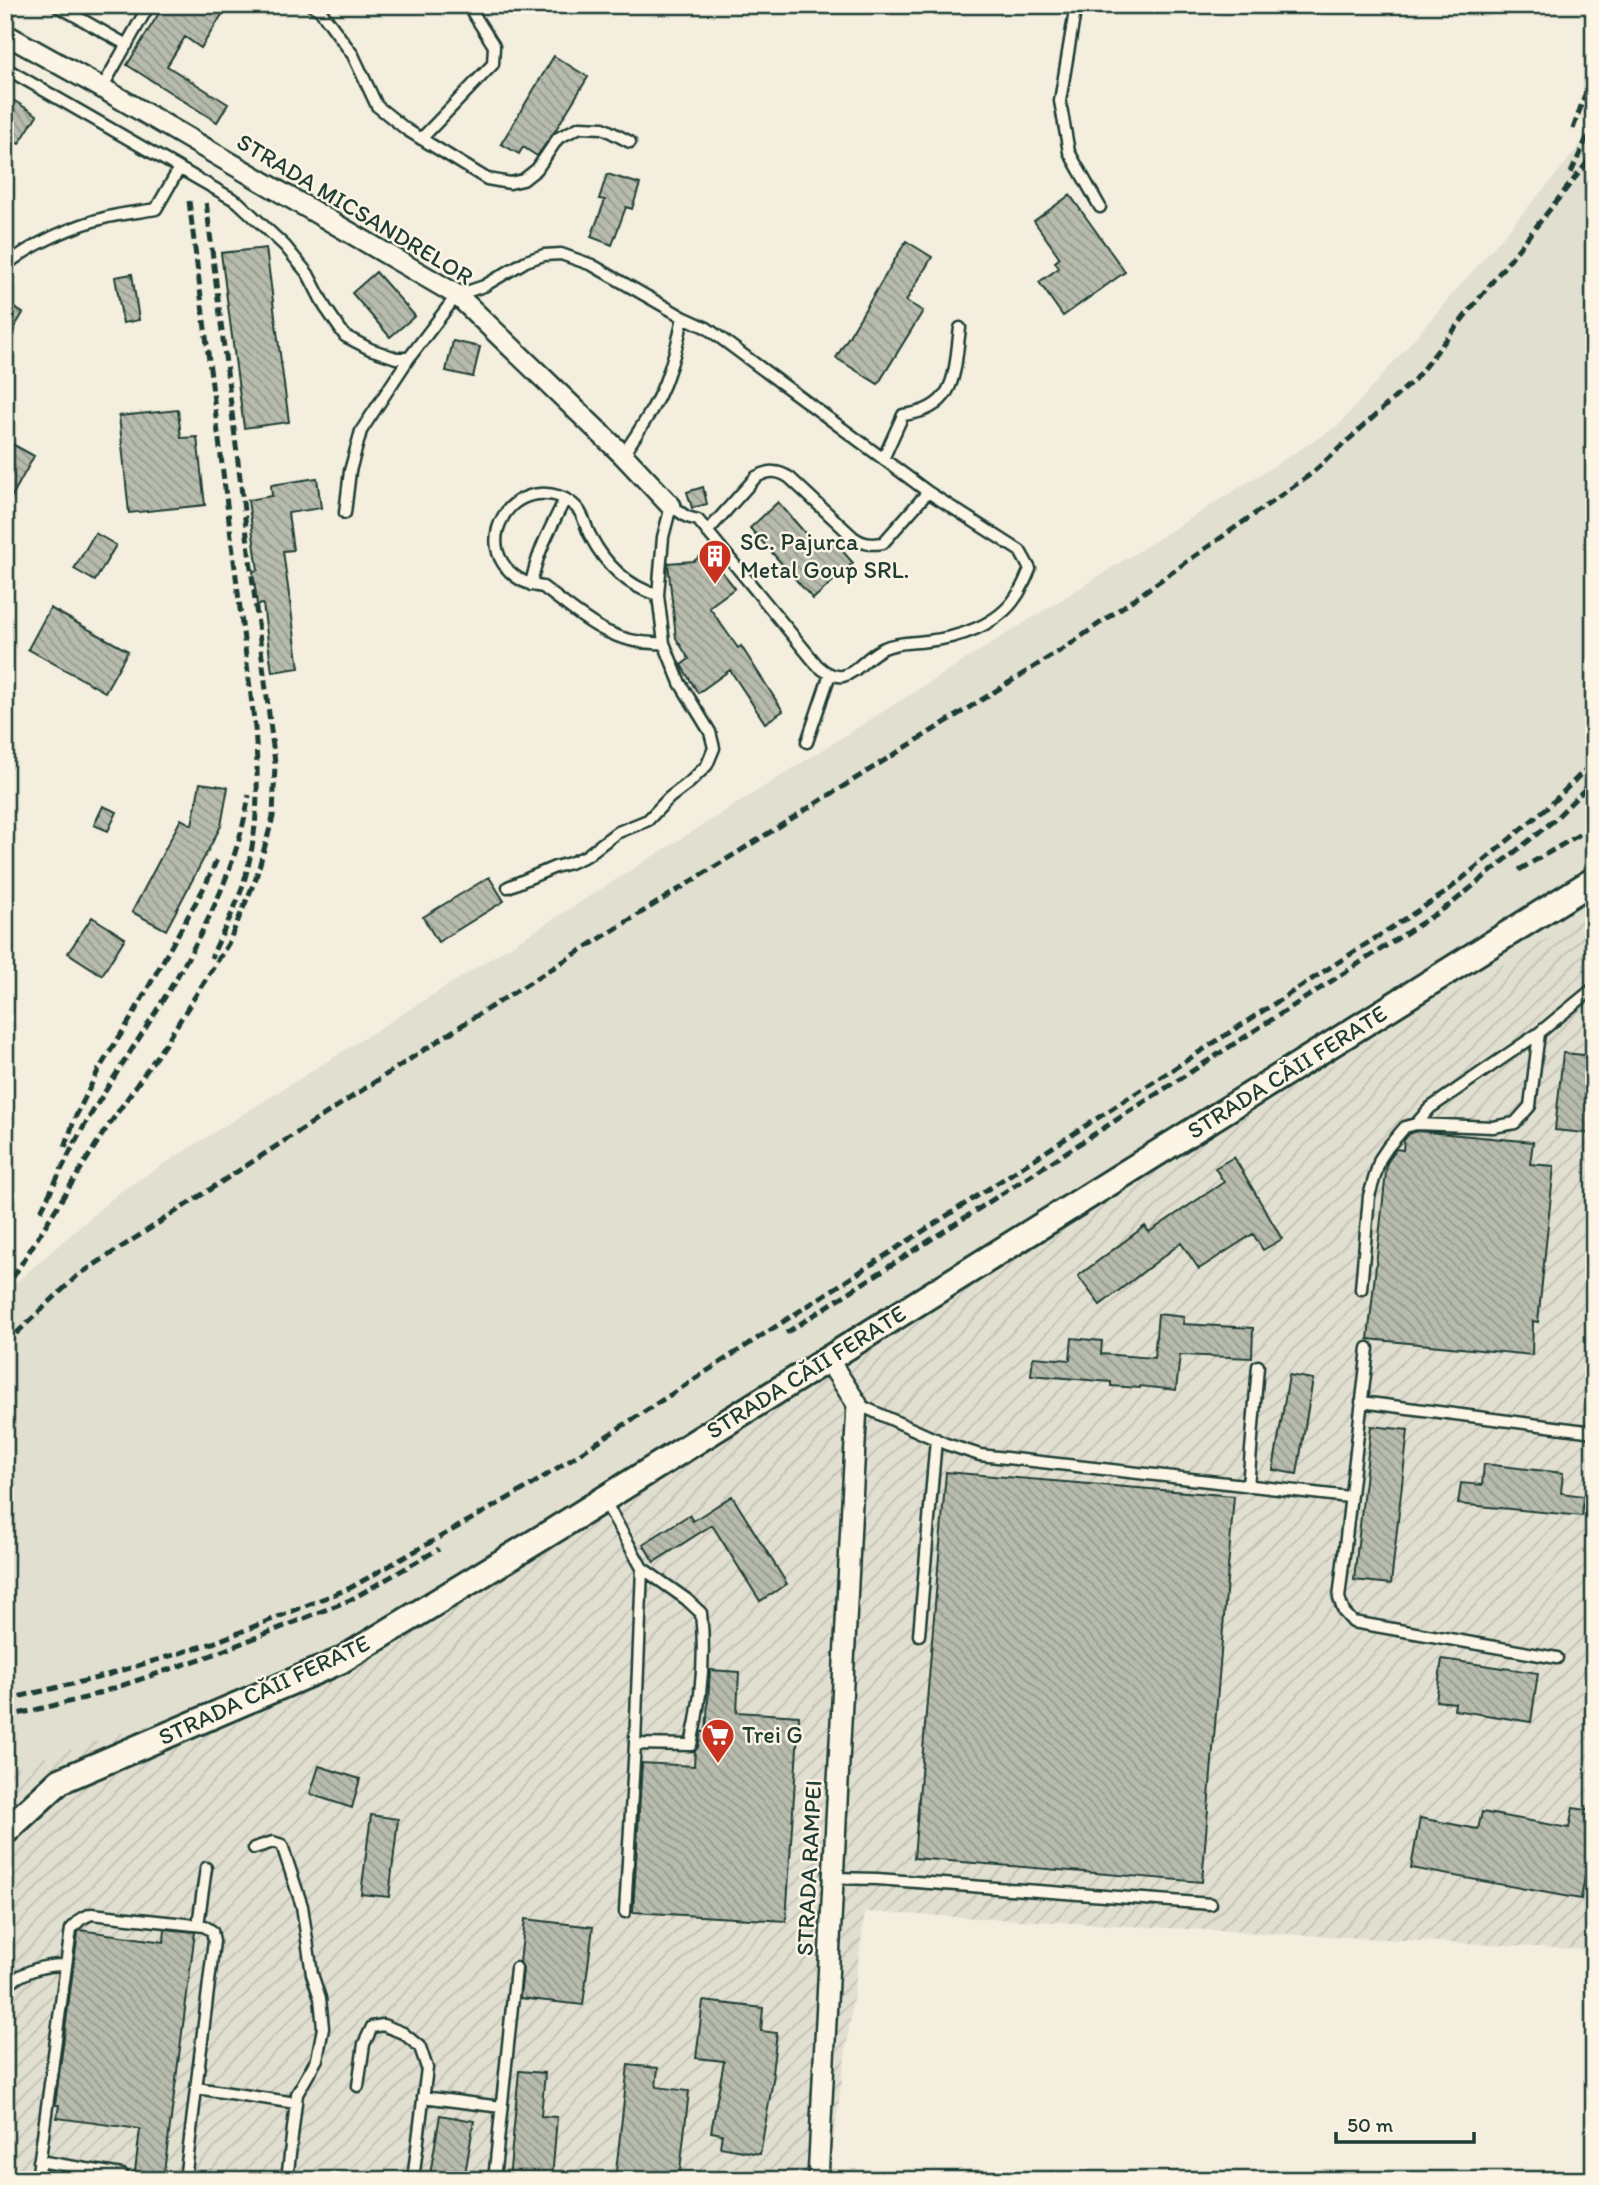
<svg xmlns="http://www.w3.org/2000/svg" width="1599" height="2185" font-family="Itim,sans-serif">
<defs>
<pattern id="industrial-furrows" width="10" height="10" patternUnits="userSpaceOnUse" patternTransform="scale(1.75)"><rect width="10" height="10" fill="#e1dfd0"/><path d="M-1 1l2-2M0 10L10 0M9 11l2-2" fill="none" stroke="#c1c0b3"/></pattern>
<pattern id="building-back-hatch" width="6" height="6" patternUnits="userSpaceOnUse" patternTransform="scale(1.75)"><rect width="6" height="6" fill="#b8bcae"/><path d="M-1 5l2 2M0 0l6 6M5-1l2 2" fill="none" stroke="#959a8e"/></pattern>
</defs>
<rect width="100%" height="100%" fill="#f3eede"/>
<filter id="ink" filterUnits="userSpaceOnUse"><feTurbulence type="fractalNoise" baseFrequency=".0143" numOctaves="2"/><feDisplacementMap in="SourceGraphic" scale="14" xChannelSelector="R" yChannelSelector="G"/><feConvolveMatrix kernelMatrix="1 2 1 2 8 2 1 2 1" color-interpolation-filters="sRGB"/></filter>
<g filter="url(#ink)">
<path fill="#e1dfd0" d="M1594,128v783l-1216,714 -147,74 -226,71v-478l116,-101 1218,-766 212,-244z"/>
<path fill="url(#industrial-furrows)" d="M1594,911v1039l-729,-38 -37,268h-823v-410l226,-71 147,-74z"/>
<path fill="url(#building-back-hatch)" stroke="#1f3d34" stroke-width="2" d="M164,5h64l-27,43 -16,-11 -18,29 61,38 -11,18 -90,-57z
M554,56l34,21 -33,54 -18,25 -14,-9 -4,7 -18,-10z
M5,95l32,20 -18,29 -14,-8z
M607,174l33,10 -8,25 -6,-2 -14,38 -21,-8 14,-37 -6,-1z
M1070,195l55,77 -62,44 -24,-34 20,-14 -4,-6 5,-4 -26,-37z
M906,241l26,16 -26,44 17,10 -45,73 -42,-26z
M266,248l23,174 -45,6 -23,-175z
M376,272l39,44 -25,21 -38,-44z
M132,274l7,46 -16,3 -8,-46z
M5,302l18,11 -18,30z
M453,341l27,6 -7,30 -27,-6z
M178,410l3,28 16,-1 8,68 -76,8 -10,-97z
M5,440l29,16 -29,53z
M317,478l4,30 -33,5 5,37 -10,1 16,117 -27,4 -9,-68 -6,1 -4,-34 5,-1 -10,-70 24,-4 -1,-11z
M703,487l4,17 -15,4 -5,-16z
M778,502l41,47 12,-11 22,25 -40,36 -63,-71z
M95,533l21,12 -21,36 -21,-12z
M706,552l29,36 -26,19 29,41 3,-2 42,65 -18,12 -35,-53 -32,23 -17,-28 8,-6 -13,-21 -8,-75 26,-2z
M50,608l78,43 -23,41 -77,-43z
M200,783l28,4 -7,39 -55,104 -34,-18 49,-93 11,6z
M103,806l14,6 -9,19 -14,-6z
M489,877l15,24 -66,41 -15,-25z
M92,917l33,21 -23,37 -34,-22z
M1563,1053l31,3v78l-39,-4z
M1417,1131l116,11 -3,22 24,2 -16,156 -5,-1 -1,34 -164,-16 19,-176 9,-14 7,1 1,-10 5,-6z
M1234,1157l48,82 -19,11 -10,-16 -54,35 -18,-26 -81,62 -22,-29 67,-50 4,6 75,-50 -9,-14z
M1158,1314l26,3 -1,7 70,4 -1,30 -72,-3 -4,35 -36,-4v2l-29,-2v-4l-80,-7 2,-18 37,3 2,-22 30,3 -1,13 53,4z
M1289,1375l24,4 -16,95 -24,-4z
M1371,1426l37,4 -17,154 -37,-4z
M1484,1464l79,9 -2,20 23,3 -2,20 -124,-12 3,-21 21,2z
M946,1472l288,24 -32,386 -288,-24z
M732,1496l55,88 -27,17 -48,-76 -58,37 -11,-18 46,-29 4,6z
M1442,1659l96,14 -7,49 -77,-12 1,-7 -19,-2z
M710,1670l29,2 -2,40 62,4 -13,205 -153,-9 9,-149 52,3 1,-15 3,-4 3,-15h5z
M319,1766l41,13 -8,29 -42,-14z
M1573,1808l21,3v14l-13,74 -170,-31 9,-50 58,11 4,-17 87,16z
M371,1815l27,4 -9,78 -28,-3z
M525,1919l68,8 -10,78 -63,-7 3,-29 -3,-7z
M165,1929l30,3 -32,248h-29l6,-51 -83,-11 2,-13h-4l23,-173 2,-2 84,12z
M703,2001l60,7 -2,23 16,2 -5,40 2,1 -14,80 -40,-7 2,-13 -11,-2 13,-71 -28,-3z
M628,2065l30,3 -2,19 33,4 -10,89h-64z
M519,2071l26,2 -4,43 16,1 -5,63h-43z
M440,2115l34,6 -10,59h-35z"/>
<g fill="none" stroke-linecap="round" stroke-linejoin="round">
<defs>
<path id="service" d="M56,5l71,40
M311,5l9,5 33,45 24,51 30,24 80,49 23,4 13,-3 14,-11 21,-31 22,-11 23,1 27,14
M1076,5l-16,96 9,51 31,55
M5,68l233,134 47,44 23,28 17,33 20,29 25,13 26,9h13l48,-63 27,-9 42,-25 18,-6 17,-1 31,11 91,52
M102,88l47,-83
M421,139l72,-75 1,-18 -25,-39 -4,-2
M5,266c26,-22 70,-41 103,-49 16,-4 32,-5 48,-8l23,-40
M623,455c15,-23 32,-47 42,-73 8,-21 14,-43 18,-65l24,11 221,164 -45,51c-13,2 -20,1 -30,-6l-63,-59c-12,-8 -21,-8 -34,-1l-49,55
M884,457l19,-42c55,-6 51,-43 57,-87
M345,513l5,-42 11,-40 48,-73
M531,585c6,-34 19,-55 34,-86
M658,595c-30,-8 -53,-31 -67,-58 -6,-10 -6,-20 -14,-29 -21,-22 -59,-18 -74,9 -19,33 5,66 40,70 40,30 68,59 121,56
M807,742l23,-68
M508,887l47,-20 15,-4 16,-7 30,-23 32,-13 21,-22 21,-16 17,-17 7,-17 -4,-16 -30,-49 -16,-40 -6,-48 5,-58 8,-31 16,11 11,3 119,145c32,29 41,-6 67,-17 13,-6 29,-5 43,-7 31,-3 71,-16 89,-44 6,-8 10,-19 14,-28l-10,-18 -92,-59
M1416,1124l77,3 22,-4 15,-17 9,-73
M1361,1289l8,-93 11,-37 8,-12 17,-20 11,-3 14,-16 109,-75 55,-45
M1368,1348l-29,250 5,14 9,10 204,36
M1361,1402l233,30
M857,1404l89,40 34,11 369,42
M1248,1486l10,-120
M604,1500l38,68 44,31 15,14c5,45 0,88 -10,132l-56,-1
M919,1635l17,-196
M254,1848l19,-6 9,3 20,61 10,68 8,24 3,30 -6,31 -20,35 -10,86
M833,1878l44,1 334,25
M625,1912l10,-168 7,-176
M198,1925l8,-57
M5,1985c22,-14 35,-20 61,-20
M358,2086l6,-42 8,-17 11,-2 20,8 17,14 7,21 -14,112
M196,2088l100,15
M423,2097l78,10
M39,2161l83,14 5,5
M37,2180l34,-251 10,-10 10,-5 113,12 8,5 2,10 -29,239
M494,2180l22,-212"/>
<path id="minor" d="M5,34l97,54 355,207 166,160 48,51
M818,2180l39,-776 -30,-46"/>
<path id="tertiary" d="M5,1832l55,-51 280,-120 213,-130 1041,-651"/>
</defs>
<use href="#service" stroke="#1f3d34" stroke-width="15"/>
<use href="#minor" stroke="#1f3d34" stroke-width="24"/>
<use href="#tertiary" stroke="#1f3d34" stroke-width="30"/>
<use href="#service" stroke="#fcf5e5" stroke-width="10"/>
<use href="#minor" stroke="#fcf5e5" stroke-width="19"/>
<use href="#tertiary" stroke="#fcf5e5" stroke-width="24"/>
<path stroke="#1f3d34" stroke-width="5" stroke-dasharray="10 5" stroke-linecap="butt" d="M1573,129l21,-60
M1571,173l23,-51
M189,201l66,527c4,55 4,107 -13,160 -8,24 -21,47 -31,70
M1519,870l75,-44
M65,1147l10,-29 24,-49 31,-49 76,-136 12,-27
M41,1211c15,-30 29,-61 46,-90 62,-104 142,-203 162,-326
M5,1290l97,-155 63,-91 63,-100 28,-66 17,-61 2,-54 -69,-562
M786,1333l665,-429 102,-83 41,-41
M5,1344l72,-68 396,-258 596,-373 242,-171 103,-94 180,-226
M5,1700l92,-22 116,-35 137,-55 178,-101 917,-594 103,-86 46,-46
M5,1717l80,-19 127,-43 138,-55 89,-51"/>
</g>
</g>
<defs>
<symbol id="building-pin" viewBox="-11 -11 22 30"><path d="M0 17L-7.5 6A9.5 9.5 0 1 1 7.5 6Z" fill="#c8321e" stroke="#fcf5e5"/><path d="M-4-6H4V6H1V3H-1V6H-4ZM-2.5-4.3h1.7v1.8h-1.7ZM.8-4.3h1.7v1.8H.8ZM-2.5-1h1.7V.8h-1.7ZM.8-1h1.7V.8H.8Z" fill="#fff"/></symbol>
<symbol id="supermarket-pin" viewBox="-11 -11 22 30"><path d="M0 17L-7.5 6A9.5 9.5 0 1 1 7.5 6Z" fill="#c8321e" stroke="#fcf5e5"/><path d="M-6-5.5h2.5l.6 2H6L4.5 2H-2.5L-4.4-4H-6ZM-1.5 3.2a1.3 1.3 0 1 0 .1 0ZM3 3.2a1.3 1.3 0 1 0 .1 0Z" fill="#fff"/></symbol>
</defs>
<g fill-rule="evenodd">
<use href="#building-pin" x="696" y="537" width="38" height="52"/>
<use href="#supermarket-pin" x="699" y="1716" width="38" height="52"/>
</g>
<g text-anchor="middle" stroke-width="5" stroke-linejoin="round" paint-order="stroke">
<g font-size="24" fill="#1f3d34" stroke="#fcf5e5">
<text transform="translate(355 209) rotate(31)" y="8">STRADA MICSANDRELOR</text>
<text transform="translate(1287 1072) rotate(-32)" y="8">STRADA CĂII FERATE</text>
<text transform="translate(806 1372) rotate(-32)" y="8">STRADA CĂII FERATE</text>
<text transform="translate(264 1690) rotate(-25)" y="8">STRADA CĂII FERATE</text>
<text transform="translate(809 1868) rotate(-87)" y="8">STRADA RAMPEI</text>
</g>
<g font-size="24" fill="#1f3d34" stroke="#fcf5e5" text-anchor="start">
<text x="740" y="550">SC. Pajurca<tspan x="740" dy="28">Metal Goup SRL.</tspan></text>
<text x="742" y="1743">Trei G</text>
</g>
</g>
<rect width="1599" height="2185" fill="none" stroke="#fcf5e5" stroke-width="28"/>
<rect x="14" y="14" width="1571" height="2157" fill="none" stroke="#1f3d34" stroke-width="2.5" filter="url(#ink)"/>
<path d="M1336 2132v10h138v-10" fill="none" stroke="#1f3d34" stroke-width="3.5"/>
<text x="1347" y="2132" font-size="21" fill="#1f3d34" stroke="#fcf5e5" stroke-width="5" paint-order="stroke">50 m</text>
</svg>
